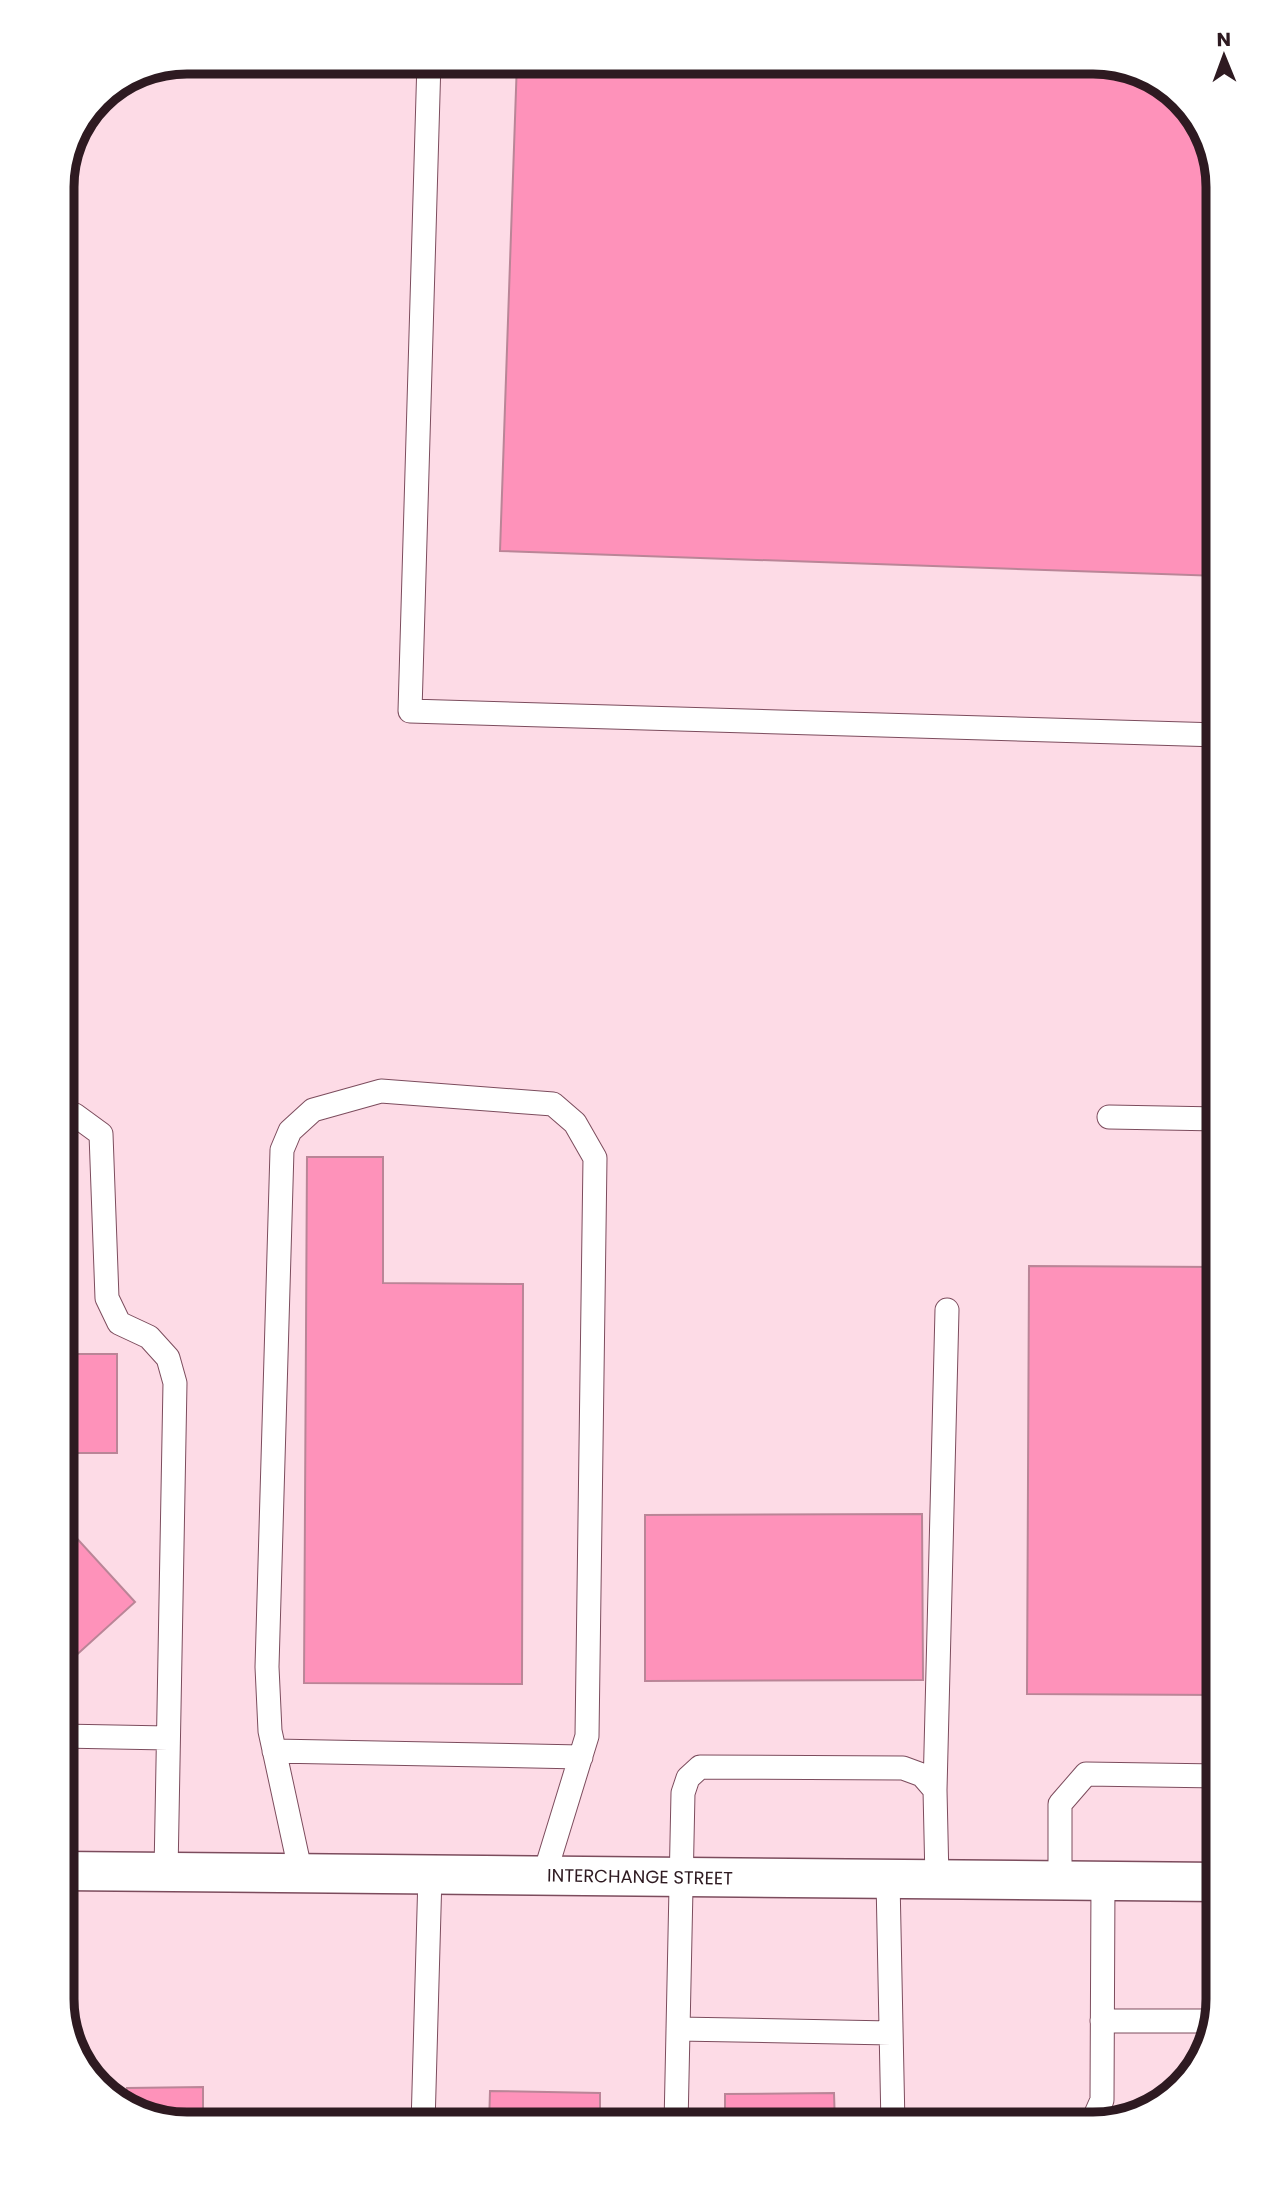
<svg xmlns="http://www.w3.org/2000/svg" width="1280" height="2186" font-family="Poppins,sans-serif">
<rect width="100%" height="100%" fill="#fddbe6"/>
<path fill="#fe92ba" stroke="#ba8597" stroke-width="2" d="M517,61l585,1 61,21 43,49 13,55v389l-719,-25z
M307,1157h76v126l140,1 -1,400 -218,-1z
M1029,1266l190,1v428l-192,-1z
M61,1354h56v99h-56z
M922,1514l1,166 -278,1v-166z
M61,1521l74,81 -74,67z
M203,2087v38h-24l-52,-18v-19z
M490,2091l110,2v32h-111z
M834,2093l1,32h-110v-31z"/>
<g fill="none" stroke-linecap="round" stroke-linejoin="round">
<defs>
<path id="lane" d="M429,61l-19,650 809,24
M61,1113l14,2 26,19 6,164 12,25 30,14 19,21 7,25 -9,489
M1109,1117l110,2
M61,1736l107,2
M274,1751l307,6
M935,1790l12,-480
M301,1874l-31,-143 -3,-64 15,-517 8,-19 23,-21 68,-19 172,13 22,19 20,35 -8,578 -43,140
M888,1880l5,245
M1060,1881v-77l26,-30 133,2
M64,2009l1,-138
M1102,2021h110
M678,2029l213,4
M423,2125l7,-250
M676,2125l7,-332 5,-15 12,-11 203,1 19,7 13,15 2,90
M1091,2125l11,-25 1,-218"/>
<path id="street" d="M61,1871l1158,11"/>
</defs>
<use href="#lane" stroke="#7c4c5d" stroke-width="25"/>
<use href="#street" stroke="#7c4c5d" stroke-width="41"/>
<use href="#lane" stroke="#fff" stroke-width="23"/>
<use href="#street" stroke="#fff" stroke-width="38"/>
</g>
<g text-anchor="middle" stroke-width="5" stroke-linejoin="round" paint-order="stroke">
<g font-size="18" fill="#2e1a21" stroke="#fff">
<text transform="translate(640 1877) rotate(1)" y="6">INTERCHANGE STREET</text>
</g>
</g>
<path d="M0 0H1280V2186H0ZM187 74H1093A113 113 0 0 1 1206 187V1999A113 113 0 0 1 1093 2112H187A113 113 0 0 1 74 1999V187A113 113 0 0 1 187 74Z" fill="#fff" fill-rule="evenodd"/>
<path fill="none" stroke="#2e1a21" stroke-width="9" d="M187 74H1093A113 113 0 0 1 1206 187V1999A113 113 0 0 1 1093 2112H187A113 113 0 0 1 74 1999V187A113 113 0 0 1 187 74Z"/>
<g transform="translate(1224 56) rotate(359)" stroke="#ffffff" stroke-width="5" paint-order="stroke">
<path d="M0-5L12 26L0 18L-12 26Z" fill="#2e1a21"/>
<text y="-10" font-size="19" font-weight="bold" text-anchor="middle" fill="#2e1a21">N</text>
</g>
</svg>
